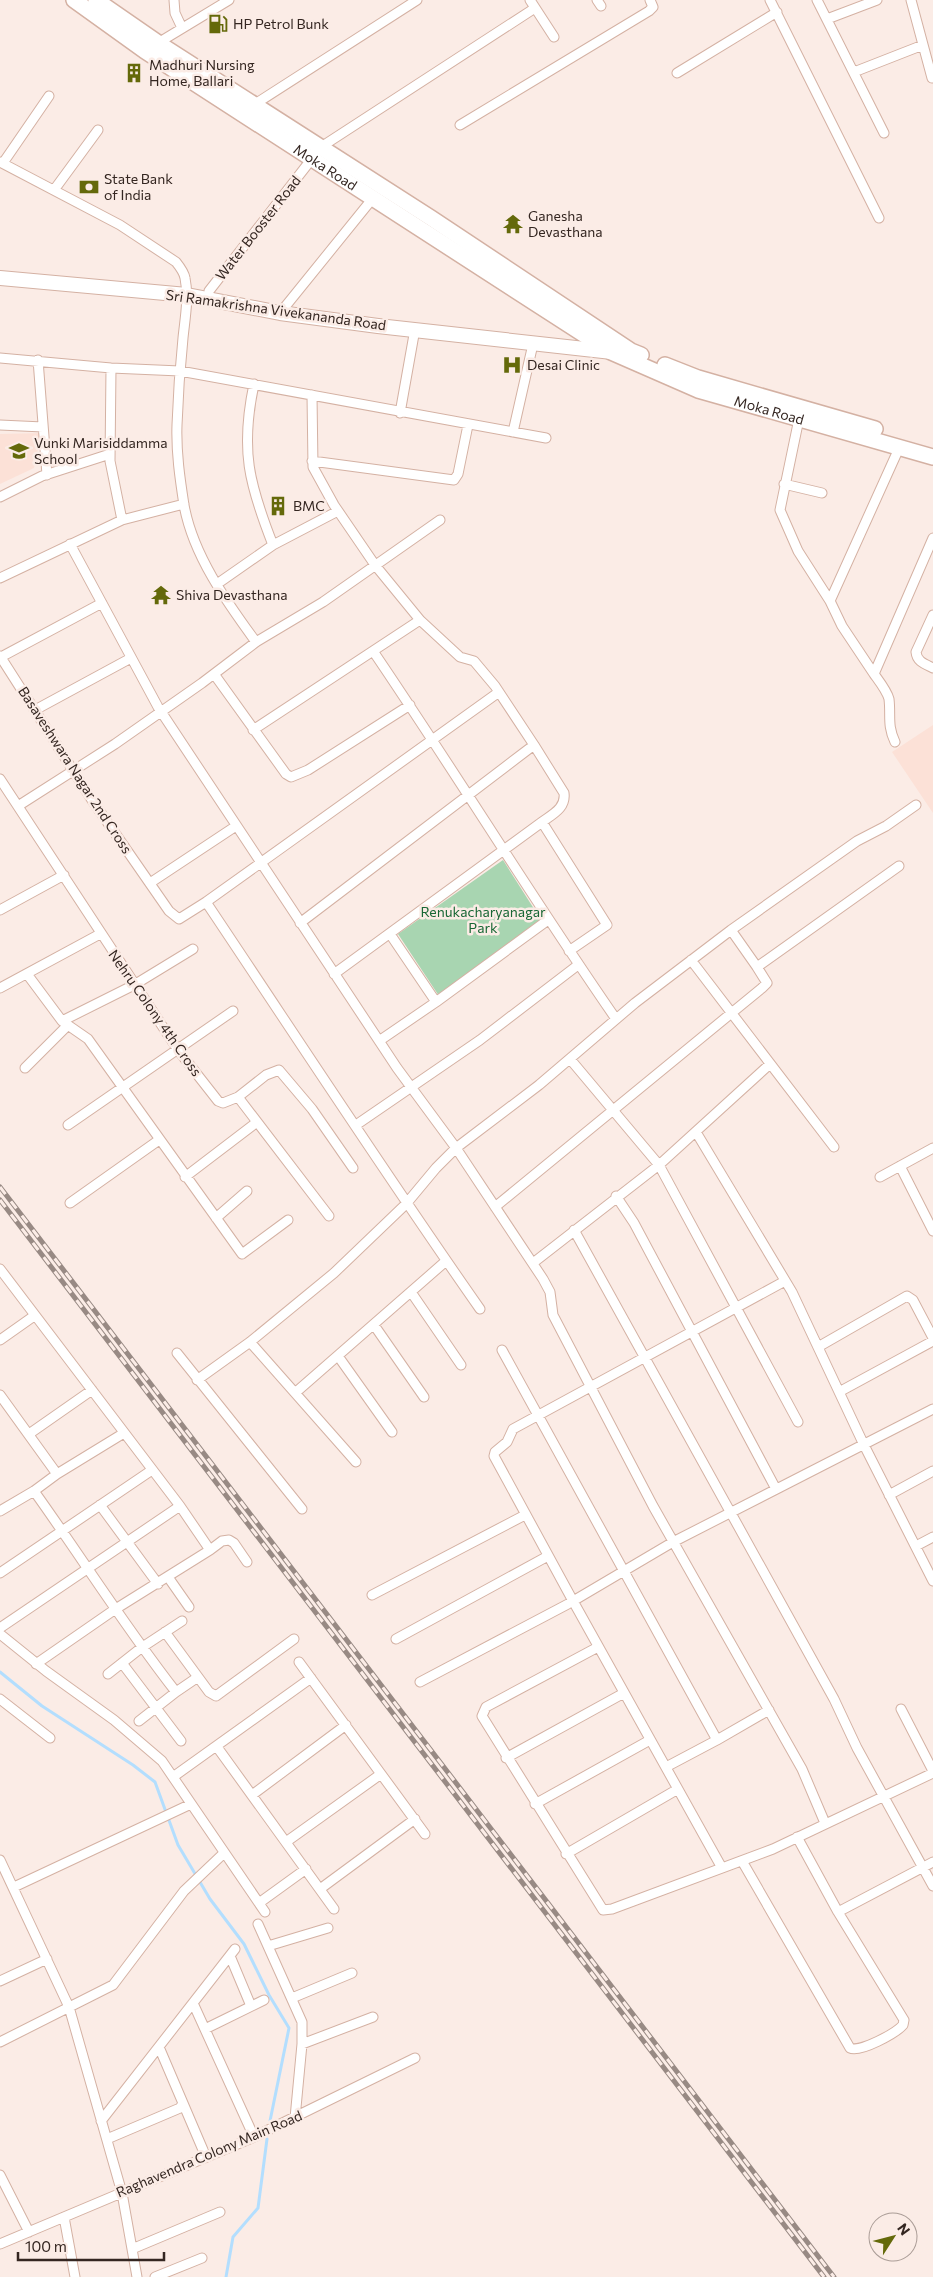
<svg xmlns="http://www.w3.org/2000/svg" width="933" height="2277" font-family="Commissioner,sans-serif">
<rect width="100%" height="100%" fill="#fbece6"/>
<path fill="#fce1d7" d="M42,433l-8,35 -34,16v-50z
M933,725v88l-41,-61z"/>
<path fill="#a8d5b1" d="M503,860l40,63 -104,73 -41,-62z"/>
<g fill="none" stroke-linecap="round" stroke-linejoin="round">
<path stroke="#b3defe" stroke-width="3" d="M0,1672l42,34 91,59 22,17 23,63 32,54 34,45 25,51 20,33 -19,93
M226,2277l7,-40 25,-29 9,-69"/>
<defs>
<path id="minor" d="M174,0l1,13 7,15
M530,0l24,37
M597,0l4,6
M770,0l109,218
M817,0l67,133
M911,0l21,78
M827,19l50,-19
M158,43l71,-43
M854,72l69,-27
M677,73l100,-61
M252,106l165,-106
M460,125l189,-114 4,-4 -3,-7
M0,162l120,63 56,37c4,5 8,10 9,16 4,20 0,40 -2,60 -3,29 -5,58 -6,87 -1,27 3,54 7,80 9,50 42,96 72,137
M3,163l46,-67
M54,190l44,-60
M209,299v-8l112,-144 214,-139
M280,313l93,-115
M0,358l111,10 69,3 366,67
M38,360l9,115
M111,368l-1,93 12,59
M254,384c-14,66 -5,100 19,161
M400,413l15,-84
M800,414l-20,96 18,41 32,50 12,25 32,48
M0,425l43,2
M513,432l20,-88
M312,461l142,19 4,-6 10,-49
M784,484l38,9
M0,497l42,-21 68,-22
M70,544l88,163 239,361 59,80 87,131 7,13 3,23 100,191 149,263 23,54
M0,578l122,-58 62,-16
M217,584l56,-39 65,-34
M830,601l70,-155
M933,615l-17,37c1,10 9,12 17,16
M373,651c83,122 159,247 243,368
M0,656l92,144 77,111 10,8 27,-17 293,-210
M1,657l101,-54
M214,674l72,100 5,3 17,-7 102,-65
M35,710l96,-52
M253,730l167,-110
M895,742c-8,-17 -4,-26 -6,-43 -2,-8 -10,-18 -15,-25l59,-136
M534,745l30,48c2,15 -11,21 -22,29l65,103 -38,26
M0,779l178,271 40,51 5,2 15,-6 91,119
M18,806l97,-62 87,-61 54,-41 67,-40 117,-82
M150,883l86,-57
M206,902c91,136 180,273 274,407
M0,910l64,-35
M300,923l234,-178 -39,-59 -21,-25 -14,-4 -40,-37 -45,-55 -41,-60 -21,-38 -1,-72
M731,930l26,37
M390,934l46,68 112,-82
M691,960l143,187
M27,974l35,47 26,18 154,215 46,-34
M334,974l208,-152
M0,988l100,-54
M62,1021l72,-36 59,-36
M379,1041l57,-39
M570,1059l89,106 139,257
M25,1068l43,-43
M238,1097l28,-22 13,-5 33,39 41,59
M68,1125l165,-114
M356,1125l124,-85 98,-75
M696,1132l96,160 72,153 69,136
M900,1166l33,65
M185,1177l72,-55
M880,1177l53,-29
M616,1196l18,27 142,266
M70,1203l89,-63
M495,1207l267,-219 5,-5 -10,-16 142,-101
M216,1218l31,-27
M574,1230l260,469 23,49 76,138
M533,1263l126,-98 111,-101
M0,1269l180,237 30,44 12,-9 7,-1 5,3 13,19
M411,1292l50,73
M374,1325l50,72
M0,1340l34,-24
M250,1342l106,120
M818,1347l89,-51 6,4 20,38
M502,1350l215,390 -51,27
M177,1353l125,156
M338,1356l54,76
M197,1380l53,-38 84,-69 72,-69 30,-36 20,-20 83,-63 96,-82 96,-73 126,-89 29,-15 30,-21
M839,1392l94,-51
M295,1393l151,-132
M0,1395l57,79 -23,17c48,67 91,136 142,201l22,-15
M29,1434l63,-44
M57,1474l67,-41
M889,1495l44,-24
M100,1505l58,79
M0,1511l34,-20
M916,1546l17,-9
M0,1573l152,-103
M168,1577l21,30
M372,1595l153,-80
M0,1628l180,-122
M165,1632l44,60 7,4 78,-57
M0,1634l46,37 68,49 48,41 103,151
M396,1639l152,-83
M598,1647l-112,60 -4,9 121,194 9,-1 161,-60 160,-76
M299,1662l126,172
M122,1663l59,78
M36,1664l78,-54 96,-60
M108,1674l33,-26 41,-27
M420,1682l148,-78 105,-62 260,-133
M0,1699l50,39
M901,1709l32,62
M139,1721l37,-29
M717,1740l52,-30
M217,1747l117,162
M506,1758l118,-65
M173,1777l138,-99
M252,1795l94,-70
M535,1804l115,-64
M286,1842l95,-68
M566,1854l112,-65
M0,1860l69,147 53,186 15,84
M742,1861l108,187c10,5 46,-15 53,-23l1,-5 -66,-108 -41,-75
M722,1868l-149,-267 -79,-145 1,-4 12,-10 6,-13 272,-148
M14,1887l177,-83
M320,1889l95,-70
M259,1903l47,-34
M838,1912l95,-50
M258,1924l44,98v22l-7,74
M268,1946l60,-18
M230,1956l21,50
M0,1981l47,-22
M292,1998l60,-25
M193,2003l61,134
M205,2029l59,-29
M0,2042l113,-57 71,-94 40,-38
M302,2044l71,-27
M159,2047l47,110
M101,2121l134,-172
M107,2139l73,-31 3,-5
M0,2175l29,57
M64,2217l11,60
M0,2244l254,-107 161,-79
M132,2249l88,-37
M155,2277l47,-19"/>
<path id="secondary" d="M0,278l187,17 93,18 98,13 234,26"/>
<g id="primary">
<path id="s1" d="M74,0l71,51 466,301 87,38 235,67"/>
<path d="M96,0l62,43 273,175 200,133 10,4"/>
<path d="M665,365l33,13 177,51"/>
</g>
</defs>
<use href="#minor" stroke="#d4b1a3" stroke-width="11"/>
<use href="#secondary" stroke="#d4b1a3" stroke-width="16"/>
<use href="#primary" stroke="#d4b1a3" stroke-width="18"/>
<use href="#minor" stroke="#fff" stroke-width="9"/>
<use href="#secondary" stroke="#fff" stroke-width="14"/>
<use href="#primary" stroke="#fff" stroke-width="15"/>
<defs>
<path id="rail" d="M0,1187l834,1090
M0,1200l824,1077"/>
</defs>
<use href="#rail" stroke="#988a84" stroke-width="5"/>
<use href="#rail" stroke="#fbece6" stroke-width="3" stroke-dasharray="9" stroke-linecap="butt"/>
</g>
<defs>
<symbol id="fuel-bare" viewBox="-9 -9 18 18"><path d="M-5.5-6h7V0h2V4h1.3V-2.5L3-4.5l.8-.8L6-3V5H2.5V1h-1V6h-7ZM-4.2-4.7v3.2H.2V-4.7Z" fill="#64690a" stroke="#fbece6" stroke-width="2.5" paint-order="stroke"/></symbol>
<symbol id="building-bare" viewBox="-9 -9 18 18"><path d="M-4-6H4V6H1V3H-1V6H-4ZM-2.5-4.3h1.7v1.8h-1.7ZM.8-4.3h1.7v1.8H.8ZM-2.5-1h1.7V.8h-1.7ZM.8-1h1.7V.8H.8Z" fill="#64690a" stroke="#fbece6" stroke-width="2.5" paint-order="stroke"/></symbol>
<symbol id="bank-bare" viewBox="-9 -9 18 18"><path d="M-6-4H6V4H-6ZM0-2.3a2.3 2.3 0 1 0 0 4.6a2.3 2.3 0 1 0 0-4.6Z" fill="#64690a" stroke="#fbece6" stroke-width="2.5" paint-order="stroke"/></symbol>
<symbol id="temple-bare" viewBox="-9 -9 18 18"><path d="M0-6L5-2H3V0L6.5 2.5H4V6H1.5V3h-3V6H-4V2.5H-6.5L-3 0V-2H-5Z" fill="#64690a" stroke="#fbece6" stroke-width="2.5" paint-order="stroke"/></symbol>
<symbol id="hospital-bare" viewBox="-9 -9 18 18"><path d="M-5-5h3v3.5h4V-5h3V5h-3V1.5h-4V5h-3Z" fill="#64690a" stroke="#fbece6" stroke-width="2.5" paint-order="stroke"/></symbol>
<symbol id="school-bare" viewBox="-9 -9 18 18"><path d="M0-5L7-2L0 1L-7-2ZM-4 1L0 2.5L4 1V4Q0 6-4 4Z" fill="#64690a" stroke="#fbece6" stroke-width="2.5" paint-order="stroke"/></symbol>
</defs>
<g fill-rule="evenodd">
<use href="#fuel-bare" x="204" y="10" width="28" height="28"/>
<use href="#building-bare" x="120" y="59" width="28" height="28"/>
<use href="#bank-bare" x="75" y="173" width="28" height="28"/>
<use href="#temple-bare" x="499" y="210" width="28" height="28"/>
<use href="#hospital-bare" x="498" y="351" width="28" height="28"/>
<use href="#school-bare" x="5" y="437" width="28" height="28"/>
<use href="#building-bare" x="264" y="492" width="28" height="28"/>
<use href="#temple-bare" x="147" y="581" width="28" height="28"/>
</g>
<g text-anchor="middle" stroke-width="5" stroke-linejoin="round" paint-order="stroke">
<g font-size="14" fill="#342621" stroke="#fbece6" text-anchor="start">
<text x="233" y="29">HP Petrol Bunk</text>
<text x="149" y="70">Madhuri Nursing<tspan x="149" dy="16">Home, Ballari</tspan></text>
<text x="104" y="184">State Bank<tspan x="104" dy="16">of India</tspan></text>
<text x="528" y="221">Ganesha<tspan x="528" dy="16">Devasthana</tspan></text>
<text x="527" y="370">Desai Clinic</text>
<text x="34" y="448">Vunki Marisiddamma<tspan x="34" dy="16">School</tspan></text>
<text x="293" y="511">BMC</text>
<text x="176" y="600">Shiva Devasthana</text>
</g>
<g font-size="14" fill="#342621" stroke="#fbece6">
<text dy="5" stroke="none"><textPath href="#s1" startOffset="302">Moka Road</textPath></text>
<text transform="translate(258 228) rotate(-52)" y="5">Water Booster Road</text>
<text transform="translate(276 310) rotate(8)" y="5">Sri Ramakrishna Vivekananda Road</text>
<text dy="5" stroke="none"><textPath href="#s1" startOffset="811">Moka Road</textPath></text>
<text transform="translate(75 770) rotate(57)" y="5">Basaveshwara Nagar 2nd Cross</text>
<text transform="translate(155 1013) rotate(55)" y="5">Nehru Colony 4th Cross</text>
<text transform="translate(209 2154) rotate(-23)" y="5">Raghavendra Colony Main Road</text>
</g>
<g font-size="14" fill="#186735" stroke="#fbece6">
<text x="483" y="917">Renukacharyanagar<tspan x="483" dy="16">Park</tspan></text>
</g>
</g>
<g transform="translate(893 2237) rotate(54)"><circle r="24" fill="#fbece6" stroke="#ab9d97"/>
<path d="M0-4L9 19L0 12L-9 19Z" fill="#64690a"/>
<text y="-8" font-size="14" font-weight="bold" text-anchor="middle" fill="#342621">N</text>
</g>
<path d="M18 2252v8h146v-8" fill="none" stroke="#342621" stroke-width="2.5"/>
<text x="25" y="2252" font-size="15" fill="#342621" stroke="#fbece6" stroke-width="4" paint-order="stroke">100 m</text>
</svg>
